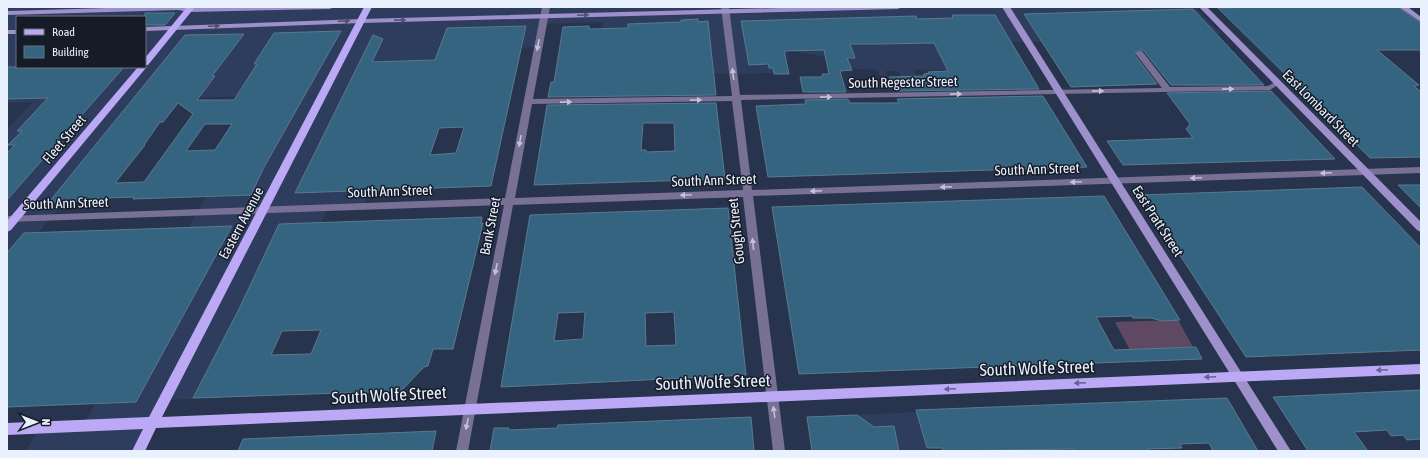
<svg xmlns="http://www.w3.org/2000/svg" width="1428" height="458" font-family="'Asap Condensed',sans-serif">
<rect width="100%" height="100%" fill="#28344d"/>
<path fill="#2e3d5d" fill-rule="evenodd" d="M7,7h1188l26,27 -148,8h-99v27l-60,1 7,19h-14l-9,-18h-13l7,18h-7l-7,-19 -34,-2 -18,-11 -38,-7 -1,23 -168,2 -20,-20 4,-33 -58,2 -5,23 -49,2 -94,72 -33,84 -36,2 -39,94 -55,70 -13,27 -56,2 -27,51h-113l16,-25 42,-2 38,-62 -14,1 160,-267 -89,2 -58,80 -33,1 -36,38 -32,41 -12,66v-195l26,-27 -26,1zM17,17h128v50h-128z
M917,412l10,39h-115l-5,-34z"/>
<path fill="#5f4861" d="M1178,320l15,27 -63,3 -15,-28z"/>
<path fill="#356480" stroke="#597a8e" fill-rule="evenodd" d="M1274,7h124l23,16v27h-44l42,35 -5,1 7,6v65l-51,1 -152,-150z
M1193,9l71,76h-93l-28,-35h-4l-5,4 23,30 -86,3 -47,-73z
M145,13h30l-10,12h-20z
M952,15h43l44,74 -145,2 -5,-14 35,-1v-2l5,-1 -1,-1 20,-1 -14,-28 -54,1h-30l5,14h-8l5,12 -12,1 6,21h-43l-3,-15h20l3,-1 -1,-2h7l-5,-24 -40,1 5,23h-15l-1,-6h-4l-1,-4 -19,1 -8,-44 175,-5 1,3 36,-1z
M698,19v3l10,-1 8,74 -168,2 3,-15h3l9,-55 26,-1v3l39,-1v-4l53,-2v-2z
M526,26l-35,160 -196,7 78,-158 10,4 -11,23 63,-2 12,-32zM464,127l-8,26 -26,2 9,-27z
M341,31l-78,138 -12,26 -118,4 1,-2 -29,1 -2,2 -54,2 136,-167 59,-1 -32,42h3l-18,24h37l23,-36h-3l20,-31zM178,103l15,11 -49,68 -29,1 30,-38h-1l16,-23h3zM205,124h27l-17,26 -29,1z
M7,67h117l-117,133v-47l8,-8h-7l14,-14h-5l31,-33 -41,1z
M1271,91l64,68 -212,6 -16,-24 86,-3 -7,-9 4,-5 -23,-31z
M1043,96l44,71 -319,10 -12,-71 50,-2 -1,-4 43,-1 2,4h49l-2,-4z
M716,103l9,76 -191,6 13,-80zM643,123h31l1,28 -29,1v-2h-5z
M1398,185h23v23z
M1362,187l59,61v102l-175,7 -105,-162z
M1104,196l76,124 -18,1 -11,-3h-18l-1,-2 -36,1 18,33 82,-3 6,12 -403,15 -27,-167z
M728,208l18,167 -245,12 29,-172zM585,312l-2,27 -29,2 4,-28zM674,312l2,33 -30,1 -1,-33z
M482,217l-1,7 2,-1 -30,126h-20l-5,17 -4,1 -23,24 -208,7 46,-89 40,-85zM321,330l-10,24 -40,1 11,-24z
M232,226l-96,176 -129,5v-154l17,-20z
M1421,390v49l-14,1 -4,-5 -12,1 -4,-6 -33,2 14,19h-60l-35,-54z
M1227,398l31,53h-45l-4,-8 -29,1 2,4 -35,1 1,2h-73l-1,-2 -131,2 -1,-3h-15l-11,-38z
M857,415l17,12 20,-1 5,25h-87l-5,-34z
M751,417l3,34h-264l4,-23h15l-1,2 49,-2 1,-3z
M436,431l-4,20h-194l5,-12z"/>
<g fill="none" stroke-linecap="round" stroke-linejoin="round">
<path fill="#787095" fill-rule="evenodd" d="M542,7h8l-17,92 199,-3 -11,-89h8l11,88 422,-7 -27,-35 4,-2h3l28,36 98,-1 9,-5 4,2 -11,7 -529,10 11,90 669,-23v6l-668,23 32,255h-12l-30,-254 -230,8 -45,246h-12l48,-246 -497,17v-6l498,-18zM732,101l11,89 -228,8 17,-94z"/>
<path fill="#9e90cb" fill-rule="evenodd" d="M139,7h195l-4,2 -141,3 -11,-2 -171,5 1,-4z
M816,7h86l-4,2 -537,14 -216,8v-4l216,-8z
M1002,7h8l281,444h-13z
M1199,7h8l214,215v10l-4,-2z
M1399,7h9l13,10v5z
M7,30h10v4h-10z"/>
<path fill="#bba9f6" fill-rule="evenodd" d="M187,7h8l-47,58h-3v-7z
M364,7h8l-210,410 1259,-53v10l-1265,54 -11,23h-13l11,-22 -136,6v-12l142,-6z
M145,66l1,1 -1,2 -134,161 -4,2v-11l131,-154h7z"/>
</g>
<defs><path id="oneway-solid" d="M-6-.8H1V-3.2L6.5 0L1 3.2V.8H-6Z"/></defs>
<g fill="#535071">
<use href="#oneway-solid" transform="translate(583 15) rotate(-2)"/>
<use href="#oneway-solid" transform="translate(400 20) rotate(-1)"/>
<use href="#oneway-solid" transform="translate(344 21) rotate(-2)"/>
<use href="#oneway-solid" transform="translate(214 26) rotate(-2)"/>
</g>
<g fill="#c1c3d9">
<use href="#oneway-solid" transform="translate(538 45) rotate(101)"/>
<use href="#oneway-solid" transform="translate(733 74) rotate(-97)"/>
<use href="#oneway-solid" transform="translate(1228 89) rotate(-1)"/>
<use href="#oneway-solid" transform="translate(1098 91) rotate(-1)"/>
<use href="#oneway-solid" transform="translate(956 94) rotate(-1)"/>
<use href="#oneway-solid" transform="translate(826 97) rotate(-1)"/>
<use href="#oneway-solid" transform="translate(696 100) rotate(-1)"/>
<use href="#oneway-solid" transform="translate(566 102) rotate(-1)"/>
<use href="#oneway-solid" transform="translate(520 141) rotate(100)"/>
<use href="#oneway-solid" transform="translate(1326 173) rotate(178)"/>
<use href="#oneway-solid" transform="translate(1196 178) rotate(178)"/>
<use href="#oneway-solid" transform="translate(1076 182) rotate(178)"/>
<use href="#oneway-solid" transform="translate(946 187) rotate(178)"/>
<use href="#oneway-solid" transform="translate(816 191) rotate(178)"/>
<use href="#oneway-solid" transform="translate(686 195) rotate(178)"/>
<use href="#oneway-solid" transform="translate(753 244) rotate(-96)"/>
<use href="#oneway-solid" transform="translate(496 269) rotate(101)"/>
<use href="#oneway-solid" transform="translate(774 412) rotate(-98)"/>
<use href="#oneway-solid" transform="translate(467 424) rotate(102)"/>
</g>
<g fill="#68628e">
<use href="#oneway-solid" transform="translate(1382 370) rotate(178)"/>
<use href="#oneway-solid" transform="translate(1210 377) rotate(178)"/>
<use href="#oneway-solid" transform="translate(1080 383) rotate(178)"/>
<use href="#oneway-solid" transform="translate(950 389) rotate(178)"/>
</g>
<g text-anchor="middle" stroke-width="3" stroke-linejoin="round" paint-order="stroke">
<g font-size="14" fill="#e9f0fe" stroke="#161c27">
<text transform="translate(903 82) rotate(-1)" y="5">South Regester Street</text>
<text transform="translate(1321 108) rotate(45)" y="5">East Lombard Street</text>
<text transform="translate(64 139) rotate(-50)" y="5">Fleet Street</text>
<text transform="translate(1037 169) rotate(-2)" y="5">South Ann Street</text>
<text transform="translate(714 180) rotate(-2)" y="5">South Ann Street</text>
<text transform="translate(390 191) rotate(-2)" y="5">South Ann Street</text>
<text transform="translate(66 203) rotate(-2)" y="5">South Ann Street</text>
<text transform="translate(1158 221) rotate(57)" y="5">East Pratt Street</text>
<text transform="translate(241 223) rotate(-62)" y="5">Eastern Avenue</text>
<text transform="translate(490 226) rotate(-79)" y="5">Bank Street</text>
<text transform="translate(736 231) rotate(-96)" y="5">Gough Street</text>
</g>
<g font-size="17" fill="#e9f0fe" stroke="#161c27">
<text transform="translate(1037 368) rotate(-2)" y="6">South Wolfe Street</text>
<text transform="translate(713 382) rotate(-2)" y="6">South Wolfe Street</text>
<text transform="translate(389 395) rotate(-3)" y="6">South Wolfe Street</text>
</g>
</g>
<rect width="1428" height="458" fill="none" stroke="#e9f0fe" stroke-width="16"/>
<rect x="16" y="16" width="130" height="52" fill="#161c27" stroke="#6a717d"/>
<rect x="24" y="29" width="20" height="6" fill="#bba9f6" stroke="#6a717d"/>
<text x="52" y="36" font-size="12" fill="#e9f0fe">Road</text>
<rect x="24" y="46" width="20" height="12" fill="#356480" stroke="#6a717d"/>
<text x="52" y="56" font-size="12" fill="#e9f0fe">Building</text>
<g transform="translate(36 422) rotate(90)" stroke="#161c27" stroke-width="3" paint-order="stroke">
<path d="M0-3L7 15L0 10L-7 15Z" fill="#e9f0fe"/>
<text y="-6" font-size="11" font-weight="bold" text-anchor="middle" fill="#e9f0fe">N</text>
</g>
</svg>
